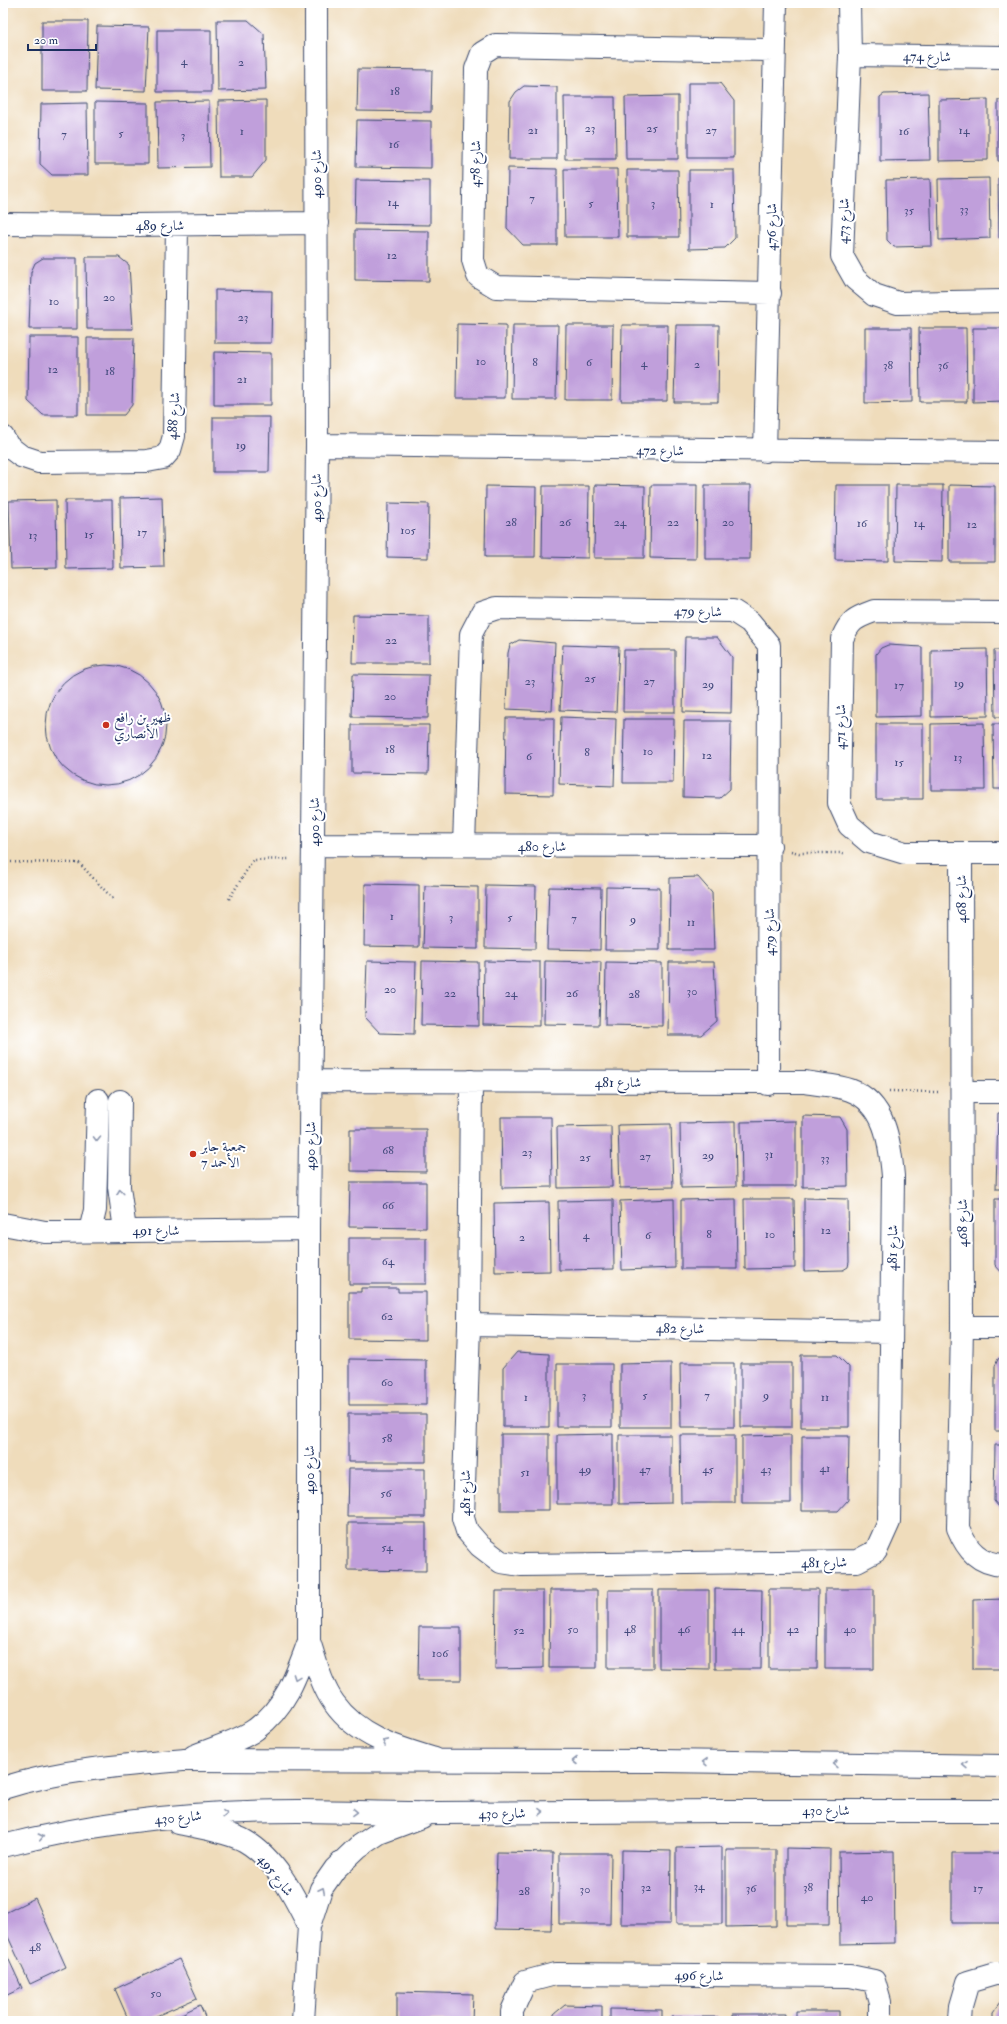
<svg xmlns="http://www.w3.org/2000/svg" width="1007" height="2024" font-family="'IM FELL Double Pica',Amiri,serif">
<rect width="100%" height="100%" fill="#fff"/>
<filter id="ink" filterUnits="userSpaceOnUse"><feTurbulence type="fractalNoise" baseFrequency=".025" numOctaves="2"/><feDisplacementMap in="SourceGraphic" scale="8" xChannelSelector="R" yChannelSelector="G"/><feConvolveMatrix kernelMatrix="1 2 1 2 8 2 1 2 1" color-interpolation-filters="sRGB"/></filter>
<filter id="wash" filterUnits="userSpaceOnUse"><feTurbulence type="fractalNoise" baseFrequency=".012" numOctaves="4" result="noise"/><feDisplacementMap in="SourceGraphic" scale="16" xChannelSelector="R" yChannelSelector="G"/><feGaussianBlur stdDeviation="0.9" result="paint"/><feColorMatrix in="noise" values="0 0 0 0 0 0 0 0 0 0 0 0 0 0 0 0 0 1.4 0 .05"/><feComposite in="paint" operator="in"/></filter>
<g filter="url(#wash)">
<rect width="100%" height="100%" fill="#efdcbb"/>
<g id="blocks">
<path fill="#c09fdb" d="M217,20h31l16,14 2,56 -48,1z
M42,21h46l-1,70h-45z
M97,26l52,1 -3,64 -51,-1z
M157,30h54v62h-54z
M358,69l74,1 -1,42 -74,-1z
M688,83h32l14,18v57h-46z
M524,86l33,1v72h-48l1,-58 6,-9z
M928,93l2,67 -50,1v-64l4,-3z
M678,96v63h-52l-1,-62z
M564,97h51l1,62h-51z
M988,99v61l-49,1v-61z
M266,100v60l-14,17h-33l-1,-76z
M998,100h6v61h-6z
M209,101l1,66 -52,1 -1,-66z
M95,102l53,1v61h-53z
M87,103l1,72h-36l-12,-11 1,-60z
M357,120l74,1v47l-75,-1z
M508,168l49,1v76h-34l-16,-17z
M564,169h53l1,68h-53z
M627,170h51l1,67h-52z
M689,170h45l1,68 -10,10 -36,1z
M989,178l1,60 -51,2 -1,-61z
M998,178h6v60h-5z
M930,179l2,67 -38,1 -7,-7 -1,-60z
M356,180l74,1v44l-75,-1z
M355,230l74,1v50l-74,-1z
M86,257h33l10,8 4,64h-46z
M43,258h34v71h-48l2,-57 4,-9z
M215,290l57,1 -1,52h-56z
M457,324l49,1 -1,73h-49z
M513,325h45l-2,74h-44z
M566,325h47l-1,75h-47z
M622,325h46l-1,76h-46z
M676,325h43l-1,77h-44z
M865,328h46l1,74 -47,1z
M919,328h47l1,74h-47z
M973,328h31v73l-31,1z
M29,337h49v78h-35l-15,-14z
M87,338h47l-2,67 -8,10h-37z
M214,352l57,1v52h-57z
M213,417h57l-1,55h-56z
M595,485l50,1 -1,72h-50z
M651,485h46l-1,74 -46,-1z
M705,485h46l-1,74h-45z
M836,485h52v76l-53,-1z
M896,485h47l-1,77 -47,-1z
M949,485l46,1v76h-46z
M486,486l50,1 -1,70h-50z
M543,486h46l-1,72 -46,-1z
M162,497l2,70 -43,1 -1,-70z
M56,500l1,68 -46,1 -2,-68z
M65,500h47l1,68 -47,1z
M388,503l41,1 -1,54 -41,-1z
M1003,529h1v33h-2z
M353,615l76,1v47h-77z
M685,637h32l15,20 -1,56 -48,-1z
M519,640l36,3 -3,68 -46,-2 2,-56 2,-8z
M563,645l56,2 -3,65 -56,-2z
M888,645l34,2v69l-46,1v-63l5,-6z
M987,649l1,67 -57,1v-67z
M624,650h51v62h-52z
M994,650h10v67h-9z
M46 725a60 60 0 1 1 120 0a60 60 0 1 1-120 0Z
M353,674l76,1 -1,43 -76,-1z
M561,717l55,2 -2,67 -55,-2z
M506,718h48l-1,77 -48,-1z
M624,719h50l-1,64h-50z
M684,721h47l-1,68 -10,9 -37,-1z
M984,723l1,67h-54v-66z
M876,724h47v75h-47z
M993,724h11v65h-10z
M352,725h77l-1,49 -76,-1z
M698,877l14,16 2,57h-45l1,-72z
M365,884l54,1v62l-55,-1z
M486,885l50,1 -1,63 -50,-1z
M425,886l53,1v62l-55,-1z
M549,887l52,1 -1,62 -53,-1z
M606,887l54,1v62h-55z
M367,961l49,1 -2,72 -34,-1 -15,-16z
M422,961l56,1 1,64 -58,-1z
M484,961l56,1v64l-57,-1z
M545,961l56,1 -2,63 -55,-1z
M606,962l56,1v63l-57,-1z
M669,962h45l3,59 -16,14h-33z
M998,1113h6v76h-8z
M803,1116l37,1 7,12 1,57 -45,1z
M501,1117h50l1,70 -50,1z
M796,1121v65h-54l-1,-64z
M735,1122l1,65 -55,1 -1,-65z
M671,1124l2,63 -53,1 -2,-63z
M611,1126l1,61 -54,1 -1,-61z
M350,1129h76v43l-76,-1z
M350,1182h76v46l-77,-1z
M804,1198l44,1 1,63 -1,5 -5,3 -39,1z
M674,1199l1,69 -53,2 -2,-69z
M736,1199l1,70h-56v-69z
M744,1199h50l1,69 -50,1z
M995,1199h9v76l-9,-10z
M613,1200l1,69 -55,1 -1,-69z
M549,1202l1,69 -55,1 -1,-69z
M349,1238h77v46h-77z
M361,1288h37v4h28v48l-77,-1v-47h12z
M517,1352l32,2v73h-46v-59z
M801,1355h36l12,12v60h-48z
M1004,1356v75h-9v-65l3,-7z
M349,1359l77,1v45h-77z
M671,1363v64h-51v-63z
M680,1363h54v64h-53z
M741,1363h51v64h-51z
M557,1364h55v63h-55z
M348,1414h78v48h-78z
M501,1434h48v76h-48z
M613,1434v70h-56v-69z
M619,1435h52v68l-52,1z
M680,1435h55v68h-54z
M791,1435v68h-49v-67z
M802,1436h47l-1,64 -10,11h-36z
M995,1445h9v68l-10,-12z
M348,1469h77v48h-78z
M348,1523h78v48l-78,-1z
M715,1589l47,1 -1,79h-46z
M769,1589h49l-1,80h-48z
M825,1589h49v80h-49z
M550,1590h47v78h-48z
M608,1590h45v78h-45z
M659,1590h50v79l-50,-1z
M496,1591h47v77l-48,1z
M1004,1599v70h-31v-69z
M419,1627h42v53h-43z
M722,1847v77h-46v-76z
M786,1848l44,1 -1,76h-43z
M622,1850l49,1 -1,73h-49z
M726,1850h50v76l-50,1z
M894,1851l1,92 -55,1 -1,-92z
M497,1852l56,1 -2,77 -56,-1z
M559,1853h52l-1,71h-51z
M952,1853h52v70h-52z
M35,1898l31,69 -36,17 -27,-58v-12z
M3,1947l19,41 -19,9z
M179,1959l18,39 -52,23h-16l-14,-32z
M397,1992l76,2 -1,27h-75z
M1001,2002h3v19h-11v-8z
M200,2005l7,16h-40z
M565,2005l37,1v15h-48v-7z
M610,2009l52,1v11h-52z
M796,2011h43v10h-43z
M733,2014h52l-1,7h-51z
M671,2017h47v4h-47z"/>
</g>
</g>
<g filter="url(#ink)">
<use href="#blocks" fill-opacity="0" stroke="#3b496c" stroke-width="1"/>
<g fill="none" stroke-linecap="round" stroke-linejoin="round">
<defs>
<path id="minor" d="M316,3l1,442 -8,784v412c7,21 12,44 25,62 24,34 64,45 101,56
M849,3l1,52 -8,201 13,23 19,16 24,8 106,-2
M850,55l154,2
M3,224l129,1 185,-2
M770,293l-274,-6 -18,-11 -5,-16 3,-191 6,-16 13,-8 279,5
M3,437l5,9 13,10 18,6 108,-1 16,-3 7,-8 4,-14 3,-211
M317,445l687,7
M765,451l11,-448
M1004,612l-130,-1c-19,7 -24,9 -32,28l-3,164 10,22 20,17 36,11h99
M314,845l456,1
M464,845l7,-211 11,-21 15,-5 236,3 17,11 19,23 -1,439
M961,854l1,473 -4,201c9,22 21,36 46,37
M310,1081l495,1c14,3 32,3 45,8 36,13 40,53 43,86l-4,346 -13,29 -19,10 -336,4 -20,-3 -21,-16 -13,-15 -4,-13 6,-193 2,-244
M962,1092h42
M120,1101l-1,86 6,43
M3,1224l42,8 264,-3
M90,1231l5,-21 3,-110
M469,1325l422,7
M962,1327h42
M194,1756c17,-7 48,-16 62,-27 30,-22 41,-55 53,-88
M3,1788c58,-18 120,-23 181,-28l478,1 342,5
M179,1823c18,4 50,9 66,18 31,18 49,55 64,85
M3,1846c96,-25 196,-35 295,-35 47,0 94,3 141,2 188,-2 377,-3 565,-2
M303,2021l6,-95 12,-37 14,-20 23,-22 21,-14 43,-16
M512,2021v-10l13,-29 30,-8 295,2 24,5 6,21v19
M960,2021l1,-15 7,-24 27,-8h9"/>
</defs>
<use href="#minor" stroke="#3b496c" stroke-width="24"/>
<path stroke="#3b496c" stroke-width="2.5" stroke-dasharray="1 3" stroke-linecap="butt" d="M791,851l8,2h47
M3,862l76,1 35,37
M229,899l24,-39 38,-1
M889,1091l50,1"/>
<use href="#minor" stroke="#fff" stroke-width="22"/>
</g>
<defs><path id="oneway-chevron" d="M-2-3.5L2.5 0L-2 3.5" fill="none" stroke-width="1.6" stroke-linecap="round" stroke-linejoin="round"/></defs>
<g stroke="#8d97ae">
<use href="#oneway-chevron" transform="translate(97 1139) rotate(91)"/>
<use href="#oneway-chevron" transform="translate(120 1192) rotate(-97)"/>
<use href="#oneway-chevron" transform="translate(296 1677) rotate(110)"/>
<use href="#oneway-chevron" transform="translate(385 1742) rotate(-152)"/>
<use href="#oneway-chevron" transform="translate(575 1761) rotate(180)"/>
<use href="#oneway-chevron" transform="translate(705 1762) rotate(-179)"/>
<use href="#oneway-chevron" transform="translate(835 1764) rotate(-179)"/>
<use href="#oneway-chevron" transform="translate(965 1765) rotate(-179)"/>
<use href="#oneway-chevron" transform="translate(355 1812) rotate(1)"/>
<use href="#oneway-chevron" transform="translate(541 1812) rotate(-1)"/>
<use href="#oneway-chevron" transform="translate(225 1814) rotate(-2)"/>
<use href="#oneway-chevron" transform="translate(41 1837) rotate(-12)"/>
<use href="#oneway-chevron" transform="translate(322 1890) rotate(-63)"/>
</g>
</g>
<g fill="#c8321e" stroke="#fff" stroke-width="1.5">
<circle cx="106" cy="725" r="4"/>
<circle cx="193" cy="1154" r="4"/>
</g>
<g text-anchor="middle" stroke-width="4" stroke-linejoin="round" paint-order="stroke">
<g font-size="12" fill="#444b7d">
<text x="184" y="65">4</text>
<text x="241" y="66">2</text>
<text x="395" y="95">18</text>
<text x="590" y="132">23</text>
<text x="652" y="132">25</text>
<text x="533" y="134">21</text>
<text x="711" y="134">27</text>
<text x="964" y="134">14</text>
<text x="242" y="135">1</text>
<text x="904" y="135">16</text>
<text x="121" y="137">5</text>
<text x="64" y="138">7</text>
<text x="183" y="139">3</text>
<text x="394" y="148">16</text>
<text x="532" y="202">7</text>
<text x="393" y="206">14</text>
<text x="591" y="207">5</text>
<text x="653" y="207">3</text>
<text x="712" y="208">1</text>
<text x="964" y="213">33</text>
<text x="909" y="214">35</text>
<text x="392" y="259">12</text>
<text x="109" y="301">20</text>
<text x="54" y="305">10</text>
<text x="243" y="321">23</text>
<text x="481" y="365">10</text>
<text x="535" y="366">8</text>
<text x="589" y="366">6</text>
<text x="644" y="367">4</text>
<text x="697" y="368">2</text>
<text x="888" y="369">38</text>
<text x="943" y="369">36</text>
<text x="53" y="373">12</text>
<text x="110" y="375">18</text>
<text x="242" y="383">21</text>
<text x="241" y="449">19</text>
<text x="511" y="526">28</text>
<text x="565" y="526">26</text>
<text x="620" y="526">24</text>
<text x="673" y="526">22</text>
<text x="728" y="526">20</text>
<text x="862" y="527">16</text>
<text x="919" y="527">14</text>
<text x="972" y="528">12</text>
<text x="408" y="534">105</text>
<text x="142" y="536">17</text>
<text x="89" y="538">15</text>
<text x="33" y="539">13</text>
<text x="391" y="644">22</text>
<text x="590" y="682">25</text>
<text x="530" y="685">23</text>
<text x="649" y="685">27</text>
<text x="959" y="687">19</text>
<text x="708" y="688">29</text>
<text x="899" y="689">17</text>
<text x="390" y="700">20</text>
<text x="390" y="753">18</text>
<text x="648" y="755">10</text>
<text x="587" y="756">8</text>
<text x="707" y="759">12</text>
<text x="529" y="760">6</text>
<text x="958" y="761">13</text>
<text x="899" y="766">15</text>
<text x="392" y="920">1</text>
<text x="451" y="921">3</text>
<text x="510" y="921">5</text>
<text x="574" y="922">7</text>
<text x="633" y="923">9</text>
<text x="691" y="926">11</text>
<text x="390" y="993">20</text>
<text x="692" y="995">30</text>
<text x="450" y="997">22</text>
<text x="511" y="997">24</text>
<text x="572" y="997">26</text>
<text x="634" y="998">28</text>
<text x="388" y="1154">68</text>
<text x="527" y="1156">23</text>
<text x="769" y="1158">31</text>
<text x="708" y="1159">29</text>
<text x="645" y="1160">27</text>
<text x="585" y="1161">25</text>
<text x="825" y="1162">33</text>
<text x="388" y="1209">66</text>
<text x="826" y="1234">12</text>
<text x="709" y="1238">8</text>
<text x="770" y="1238">10</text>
<text x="586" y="1239">4</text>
<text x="648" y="1239">6</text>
<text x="522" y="1241">2</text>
<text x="388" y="1265">64</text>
<text x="387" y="1320">62</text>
<text x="387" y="1386">60</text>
<text x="584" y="1399">3</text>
<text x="645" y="1399">5</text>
<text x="707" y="1399">7</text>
<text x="766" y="1399">9</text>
<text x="526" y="1401">1</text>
<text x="825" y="1401">11</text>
<text x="387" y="1442">58</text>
<text x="825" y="1472">41</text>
<text x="585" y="1473">49</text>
<text x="645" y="1473">47</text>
<text x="708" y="1473">45</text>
<text x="766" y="1473">43</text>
<text x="525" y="1476">51</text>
<text x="386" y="1497">56</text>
<text x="387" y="1551">54</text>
<text x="573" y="1633">50</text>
<text x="630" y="1633">48</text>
<text x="684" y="1633">46</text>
<text x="738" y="1633">44</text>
<text x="793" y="1633">42</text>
<text x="850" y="1633">40</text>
<text x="519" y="1634">52</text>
<text x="440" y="1657">106</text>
<text x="699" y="1890">34</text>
<text x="646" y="1891">32</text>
<text x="808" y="1891">38</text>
<text x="751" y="1892">36</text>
<text x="978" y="1892">17</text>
<text x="585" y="1893">30</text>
<text x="524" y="1895">28</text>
<text x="867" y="1901">40</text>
<text x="35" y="1951">48</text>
<text x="156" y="1997">50</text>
</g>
<g font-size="14" fill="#1b2f5e" stroke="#fff">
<text transform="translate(927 56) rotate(1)" y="5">شارع 474</text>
<text transform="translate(475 164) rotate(-89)" y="5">شارع 478</text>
<text transform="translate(316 174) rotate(-90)" y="5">شارع 490</text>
<text transform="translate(843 221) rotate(-88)" y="5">شارع 473</text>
<text x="160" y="230">شارع 489</text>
<text transform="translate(771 227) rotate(-89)" y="5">شارع 476</text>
<text transform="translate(173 416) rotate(-86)" y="5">شارع 488</text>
<text transform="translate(660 450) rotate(1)" y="5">شارع 472</text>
<text transform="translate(316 498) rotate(-90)" y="5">شارع 490</text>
<text transform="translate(698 611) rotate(1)" y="5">شارع 479</text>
<text transform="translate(840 727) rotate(-89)" y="5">شارع 471</text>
<text transform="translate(314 822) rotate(-90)" y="5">شارع 490</text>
<text x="542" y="851">شارع 480</text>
<text transform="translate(961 899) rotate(-90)" y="5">شارع 468</text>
<text transform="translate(769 932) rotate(-90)" y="5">شارع 479</text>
<text x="618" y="1087">شارع 481</text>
<text transform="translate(310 1146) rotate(-89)" y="5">شارع 490</text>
<text transform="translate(962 1223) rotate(-90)" y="5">شارع 468</text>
<text x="156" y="1235">شارع 491</text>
<text transform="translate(892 1248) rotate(-89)" y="5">شارع 481</text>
<text transform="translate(680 1328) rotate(1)" y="5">شارع 482</text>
<text transform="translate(309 1470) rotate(-90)" y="5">شارع 490</text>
<text transform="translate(465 1493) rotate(-90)" y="5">شارع 481</text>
<text transform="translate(824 1562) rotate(-1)" y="5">شارع 481</text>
<text x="826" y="1815">شارع 430</text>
<text transform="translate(502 1813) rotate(-1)" y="5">شارع 430</text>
<text transform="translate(178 1817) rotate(-5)" y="5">شارع 430</text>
<text transform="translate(276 1875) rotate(52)" y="5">شارع 495</text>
<text transform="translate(699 1975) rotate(1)" y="5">شارع 496</text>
</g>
<g font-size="14" fill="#1b2f5e" stroke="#fff" text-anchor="start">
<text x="114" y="722">ظهير بن رافع<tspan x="114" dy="16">الأنصاري</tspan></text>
<text x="201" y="1151">جمعية جابر<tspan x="201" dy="16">الأحمد 7</tspan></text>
</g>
</g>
<rect width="1007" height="2024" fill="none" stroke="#fff" stroke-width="16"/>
<path d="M28 44v6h68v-6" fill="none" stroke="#1b2f5e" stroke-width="2"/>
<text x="34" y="44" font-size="12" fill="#1b2f5e" stroke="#ffffff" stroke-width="3" paint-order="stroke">20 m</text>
</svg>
